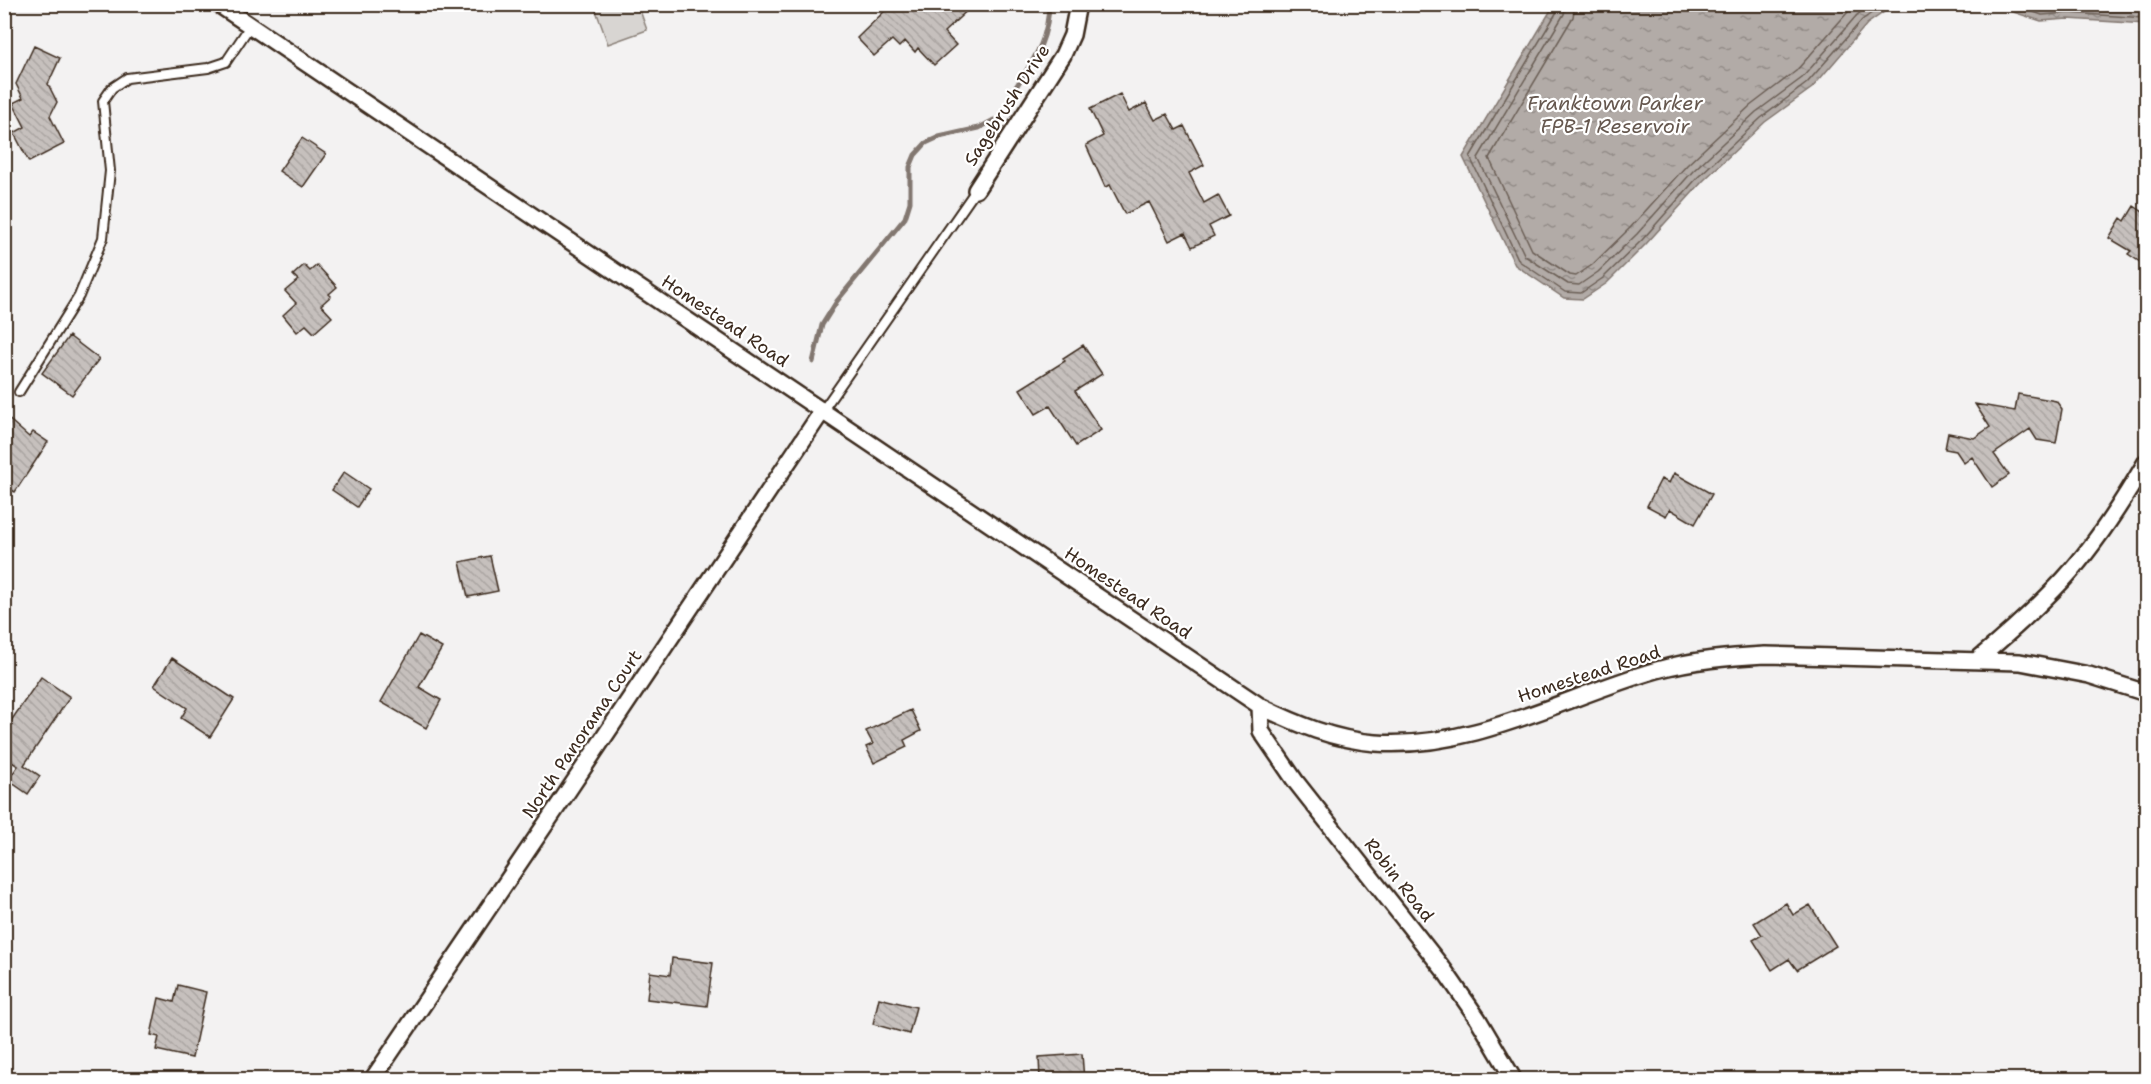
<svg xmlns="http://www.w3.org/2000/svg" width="2151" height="1084" font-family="'Shantell Sans',sans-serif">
<defs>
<pattern id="water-ripples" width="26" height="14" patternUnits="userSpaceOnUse" patternTransform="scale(1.5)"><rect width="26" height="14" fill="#b2aba7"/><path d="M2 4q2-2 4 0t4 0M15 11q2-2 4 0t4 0" fill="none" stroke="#928b87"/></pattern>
<pattern id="building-back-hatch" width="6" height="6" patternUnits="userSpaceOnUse" patternTransform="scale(1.5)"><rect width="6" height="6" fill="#c6c0bd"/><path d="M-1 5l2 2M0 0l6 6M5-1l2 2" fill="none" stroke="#aba5a2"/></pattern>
</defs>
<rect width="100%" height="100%" fill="#f3f2f2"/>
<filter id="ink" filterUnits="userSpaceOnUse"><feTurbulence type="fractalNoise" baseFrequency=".0167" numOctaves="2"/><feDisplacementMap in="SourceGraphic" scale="12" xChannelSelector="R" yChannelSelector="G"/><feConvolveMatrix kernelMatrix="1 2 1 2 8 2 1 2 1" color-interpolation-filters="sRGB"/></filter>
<g filter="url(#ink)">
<path fill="#d8d5d2" stroke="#8a8078" stroke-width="1.5" d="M594,5h44l9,25 -39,14z"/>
<path fill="url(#water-ripples)" stroke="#827770" stroke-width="1.5" d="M1554,5v-1l350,1 -14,3 -23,16 -55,64 -47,34 -62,59 -57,63 -39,39 -24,16 -19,-1 -49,-33 -52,-108z
M1992,5h154v19l-78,-5 -27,2z"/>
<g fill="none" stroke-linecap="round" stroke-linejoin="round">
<path stroke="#6b5e55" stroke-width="1.5" d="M1559,4l-1,6 -88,147 49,104 46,31 16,1 22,-15 39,-38 56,-63 63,-59 46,-35 55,-63 22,-16
M1566,4l-2,10 -86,144 47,98 43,28 11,1 19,-13 39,-38 56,-63 63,-59 46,-34 55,-63 14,-11
M1575,4l-2,13 -84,141 43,92 38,25 6,1 16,-11 38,-37 57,-63 63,-59 46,-35 59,-67
M2011,4l31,11 27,-2 77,5
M2035,4l8,3 26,-1 77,4"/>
<path stroke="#827770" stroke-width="5" d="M1011,95c20,-33 37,-50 38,-91
M813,362l9,-37 15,-24 68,-83 5,-16v-35l5,-12 11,-12 13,-6 40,-9 15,-8"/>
</g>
<path fill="url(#building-back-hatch)" stroke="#3b2a1e" stroke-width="1.5" d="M892,4h82l-30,28 12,13 -22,20 -16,-17 -3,4 -10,-11 -6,6 -7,-7 -18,16 -17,-18z
M34,46l26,12 -12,26 9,18 -7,14 14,28 -35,18 -15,-29 11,-6 -12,-24 10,-5 -7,-14z
M1120,94l9,18 17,-9 9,17 12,-6 9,16 8,-4 20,39 -15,8 15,30 14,-8 11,21 -20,10 5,10 -22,11 -7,-14 -16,8 -20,-39 -24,12 -15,-29 -5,2 -19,-42 17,-9 -13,-27z
M302,138l24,16 -23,33 -24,-16z
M2134,206l12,8v52l-18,-12 3,-3 -22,-13 12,-20 4,3z
M304,265l6,6 7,-6 20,22 -8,7 2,2 -10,9 11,12 -18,16 -8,-8 -9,7 -14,-17 13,-12 -11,-12 13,-11 -5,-5z
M69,336l30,23 -27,36 -30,-22z
M1083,345l19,29 -27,17 26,39 -25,16 -26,-40 -14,8 -16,-25 45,-28 -2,-3z
M2018,394l38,7 6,8 -6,34 -19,-3 -7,-11 -36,25 15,21 -17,12 -20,-30 -8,6 -8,-12 -11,-2 3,-16 26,5 16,-11 -15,-23 40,7z
M4,415l25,22 4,-5 15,10 -33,50 -11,-6z
M344,472l25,17 -12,18 -25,-17z
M1674,473l38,21 -17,30 -25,-15 -4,7 -19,-10 14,-27 8,4z
M490,556l8,35 -30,6 -8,-35z
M419,635l23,13 -23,39 22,13 -15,28 -45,-26z
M172,658l62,41 -24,38 -29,-19 6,-10 -33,-22z
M41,677l29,20 -46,68 16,11 -12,18 -20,-14 10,-14 -14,-9v-26z
M911,710l10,21 -17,9 3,7 -33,16 -8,-16 7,-3 -7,-13z
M1786,903l7,12 17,-10 26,41 -39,24 -8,-11 -17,11 -19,-30 9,-5 -8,-12z
M672,958l41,5 -6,43 -60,-7 3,-27 20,3z
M178,985l28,7 -14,66 -36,-8 3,-13 -8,-2 8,-37 15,4z
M879,998l37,9 -7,27 -36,-10z
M1082,1054l2,26h-44l-1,-23z"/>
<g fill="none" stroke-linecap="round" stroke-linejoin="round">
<defs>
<path id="service" d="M19,392l60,-96 24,-58 7,-67 -7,-70 9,-13 15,-10 81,-10 18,-6 24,-36
M823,410l153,-220"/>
<path id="minor" d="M218,4l1042,702c36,18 75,34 116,37 97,7 190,-47 281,-73 35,-10 72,-13 108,-15l255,7 69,13 57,18
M976,190l87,-135 9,-20 6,-31
M1977,660c31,-26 60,-52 87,-81 32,-35 58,-76 82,-117
M1260,706l1,25 35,51 148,188 34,49 36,61
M372,1080l192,-283 259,-387"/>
</defs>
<use href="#service" stroke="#3b2a1e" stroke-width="12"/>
<use href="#minor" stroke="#3b2a1e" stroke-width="20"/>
<use href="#service" stroke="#fff" stroke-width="8"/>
<use href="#minor" stroke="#fff" stroke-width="15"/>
</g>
</g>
<g text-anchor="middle" stroke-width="4.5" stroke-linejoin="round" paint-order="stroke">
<g font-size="18" fill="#3b2a1e" stroke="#fff">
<text transform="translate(1007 105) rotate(-57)" y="6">Sagebrush Drive</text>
<text transform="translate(725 321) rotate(34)" y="6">Homestead Road</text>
<text transform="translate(1128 593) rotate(34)" y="6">Homestead Road</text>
<text transform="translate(1589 674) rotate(-18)" y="6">Homestead Road</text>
<text transform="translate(582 734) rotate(-56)" y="6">North Panorama Court</text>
<text transform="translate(1399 880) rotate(52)" y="6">Robin Road</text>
</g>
<g font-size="20" font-style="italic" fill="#65574e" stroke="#fff">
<text x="1615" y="110">Franktown Parker<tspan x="1615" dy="23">FPB-1 Reservoir</tspan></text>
</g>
</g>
<rect width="2151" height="1084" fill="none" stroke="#fff" stroke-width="24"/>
<rect x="12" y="12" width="2127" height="1060" fill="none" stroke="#3b2a1e" stroke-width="2" filter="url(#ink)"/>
</svg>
